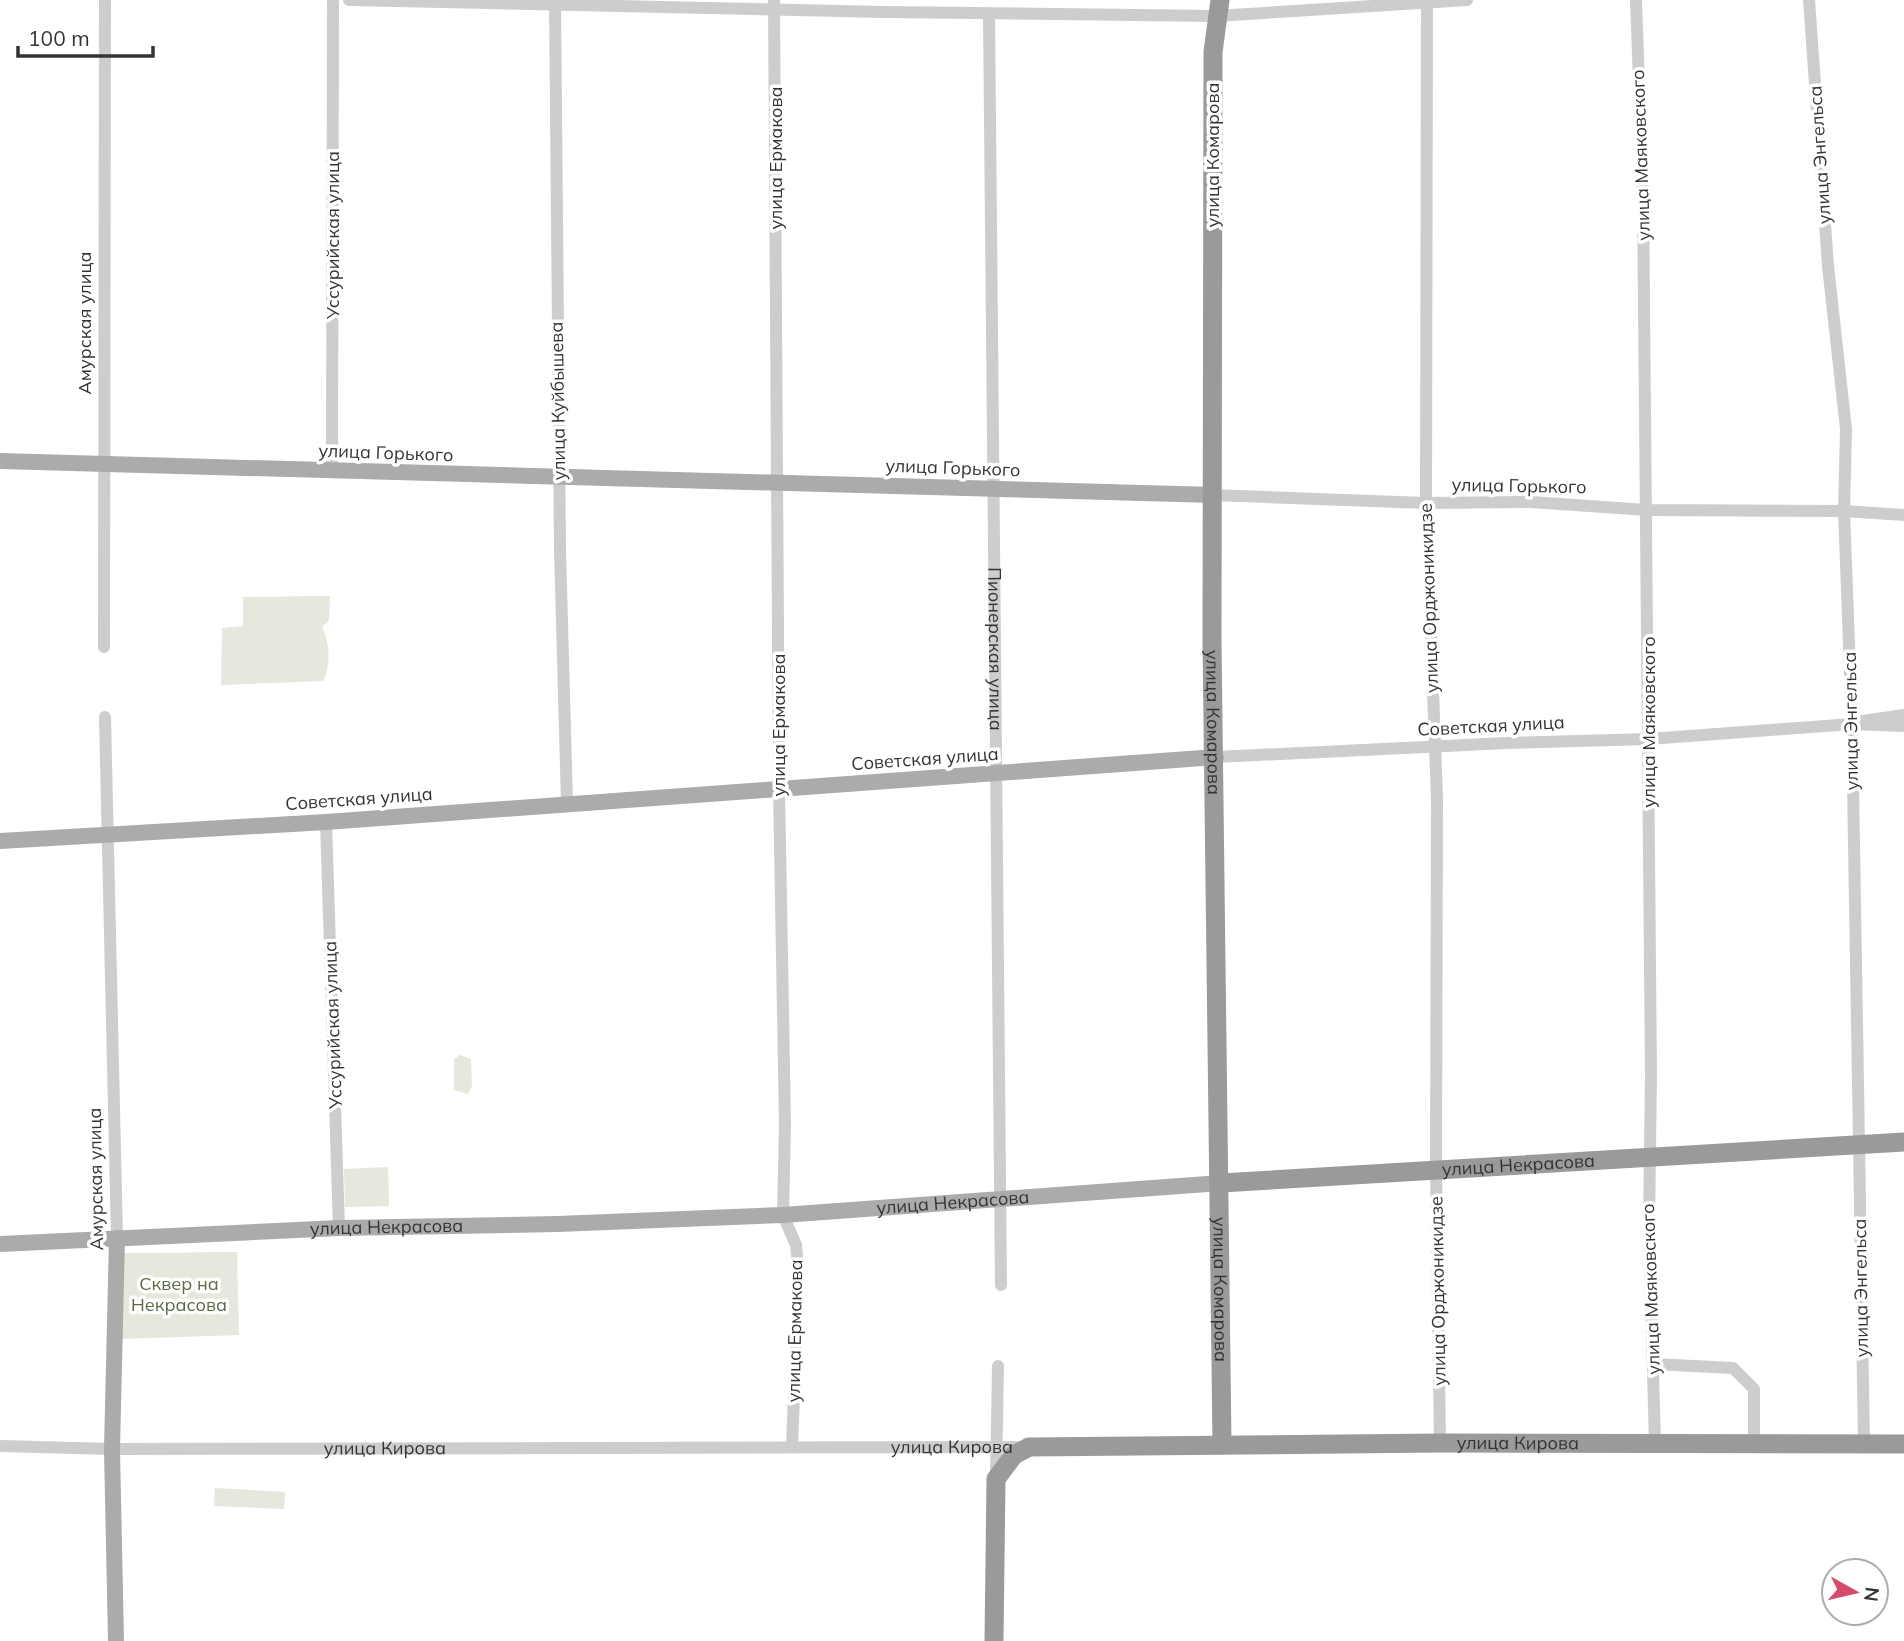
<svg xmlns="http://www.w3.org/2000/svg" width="1904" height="1641" font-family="Mulish,sans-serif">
<rect width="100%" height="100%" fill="#fff"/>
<path fill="#e5e8dd" d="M330,596l-1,25 -7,6c8,15 9,39 1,54l-102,4 1,-57 21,-2v-29z
M460,1055l11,4 1,27 -4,8 -14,-4v-31z
M388,1167l1,39 -44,1 -1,-38z
M237,1252l2,83 -118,4 1,-86z
M215,1488l70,4 -1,17 -70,-3z"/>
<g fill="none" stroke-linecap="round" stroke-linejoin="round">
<g stroke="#cdcdcd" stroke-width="12">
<path d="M349,0l535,12 332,4 251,-16"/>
<path d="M555,0l5,550 7,253"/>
<path d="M774,0l5,789 6,335 -2,91 13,30 3,30 -7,171"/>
<path d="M1636,0l7,194 8,881 -2,148 6,222"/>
<path d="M1809,0l19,266 18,163 -2,82 8,213 12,719"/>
<path d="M1427,5l-1,498 11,296 -1,371 4,273"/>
<path id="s1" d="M989,14l12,1271"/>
<path d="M332,470l1,-470"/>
<path d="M1213,495l213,8 105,-1 116,8 197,1 60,4"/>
<path d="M104,647l1,-647"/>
<path d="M105,717l12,521"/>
<path d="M1862,721l42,-6"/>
<path d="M1216,757l291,-14 142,-4 203,-15 52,2"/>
<path d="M326,822l13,406"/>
<path d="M1654,1364l79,4 21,21v56"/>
<path id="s2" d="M0,1446l112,3 914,-2"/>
<path d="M996,1478l2,-112"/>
</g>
<g stroke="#ababab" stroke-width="16">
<path d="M0,461l1213,34"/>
<path d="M0,841l326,-19 890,-65"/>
<path id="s3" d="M0,1244l339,-16 219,-4 225,-9 438,-32"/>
<path d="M116,1641l-4,-192 5,-211"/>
</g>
<g stroke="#9a9a9a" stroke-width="19">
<path id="s4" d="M1220,0l-7,52 -1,589 10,804"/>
<path id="s5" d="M1221,1183l683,-41"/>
<path id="s6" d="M994,1641l2,-162 18,-24 15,-8 411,-4 464,1"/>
</g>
</g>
<g text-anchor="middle" stroke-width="7" stroke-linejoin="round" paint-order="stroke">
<g font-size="18" fill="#333" stroke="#fff">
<text transform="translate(1213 155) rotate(-90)" y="6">улица Комарова</text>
<text transform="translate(1641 155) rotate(-92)" y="6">улица Маяковского</text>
<text transform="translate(1820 155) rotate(-94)" y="6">улица Энгельса</text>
<text transform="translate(776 158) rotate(-90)" y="6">улица Ермакова</text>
<text transform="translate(333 235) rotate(-90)" y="6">Уссурийская улица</text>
<text transform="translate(85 323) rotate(-90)" y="6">Амурская улица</text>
<text transform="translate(558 401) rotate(-91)" y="6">улица Куйбышева</text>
<text transform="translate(386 453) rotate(2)" y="6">улица Горького</text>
<text transform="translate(953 468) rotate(2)" y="6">улица Горького</text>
<text transform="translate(1519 486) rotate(1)" y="6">улица Горького</text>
<text transform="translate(1429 598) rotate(-92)" y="6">улица Орджоникидзе</text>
<text dy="6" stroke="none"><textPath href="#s1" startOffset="635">Пионерская улица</textPath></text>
<text transform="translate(1851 721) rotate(-91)" y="6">улица Энгельса</text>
<text dy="6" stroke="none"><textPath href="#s4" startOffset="723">улица Комарова</textPath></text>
<text transform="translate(1649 722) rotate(-90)" y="6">улица Маяковского</text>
<text transform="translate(779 725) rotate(-90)" y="6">улица Ермакова</text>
<text transform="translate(1491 726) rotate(-3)" y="6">Советская улица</text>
<text transform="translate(925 759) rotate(-4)" y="6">Советская улица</text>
<text transform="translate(359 799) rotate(-4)" y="6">Советская улица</text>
<text transform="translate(333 1025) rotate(-92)" y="6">Уссурийская улица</text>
<text dy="6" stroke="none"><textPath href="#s5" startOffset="298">улица Некрасова</textPath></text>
<text transform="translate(96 1179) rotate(-91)" y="6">Амурская улица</text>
<text dy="6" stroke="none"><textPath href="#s3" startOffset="954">улица Некрасова</textPath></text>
<text dy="6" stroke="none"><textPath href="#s3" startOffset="387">улица Некрасова</textPath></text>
<text transform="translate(1861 1288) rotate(-91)" y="6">улица Энгельса</text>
<text dy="6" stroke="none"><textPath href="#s4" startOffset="1290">улица Комарова</textPath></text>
<text transform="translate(1651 1289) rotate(-92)" y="6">улица Маяковского</text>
<text transform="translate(1438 1291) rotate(-91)" y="6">улица Орджоникидзе</text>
<text transform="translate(795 1331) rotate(-89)" y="6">улица Ермакова</text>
<text dy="6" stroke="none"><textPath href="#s6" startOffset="698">улица Кирова</textPath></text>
<text dy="6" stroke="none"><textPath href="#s2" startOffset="952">улица Кирова</textPath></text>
<text dy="6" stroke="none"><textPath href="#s2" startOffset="385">улица Кирова</textPath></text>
</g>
<g font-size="18" fill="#5d6b44" stroke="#fff">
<text x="179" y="1290">Сквер на<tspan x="179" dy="21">Некрасова</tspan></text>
</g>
</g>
<g transform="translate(1855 1592) rotate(98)"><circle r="33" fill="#ffffff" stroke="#adadad" stroke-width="2"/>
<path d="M0-5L12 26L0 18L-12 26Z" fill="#d44b6d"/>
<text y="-10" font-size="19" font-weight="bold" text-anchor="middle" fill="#333333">N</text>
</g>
<path d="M18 46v10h135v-10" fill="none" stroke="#333333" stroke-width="3.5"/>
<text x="28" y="46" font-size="21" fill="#333333" stroke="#ffffff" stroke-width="5" paint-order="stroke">100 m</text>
</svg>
